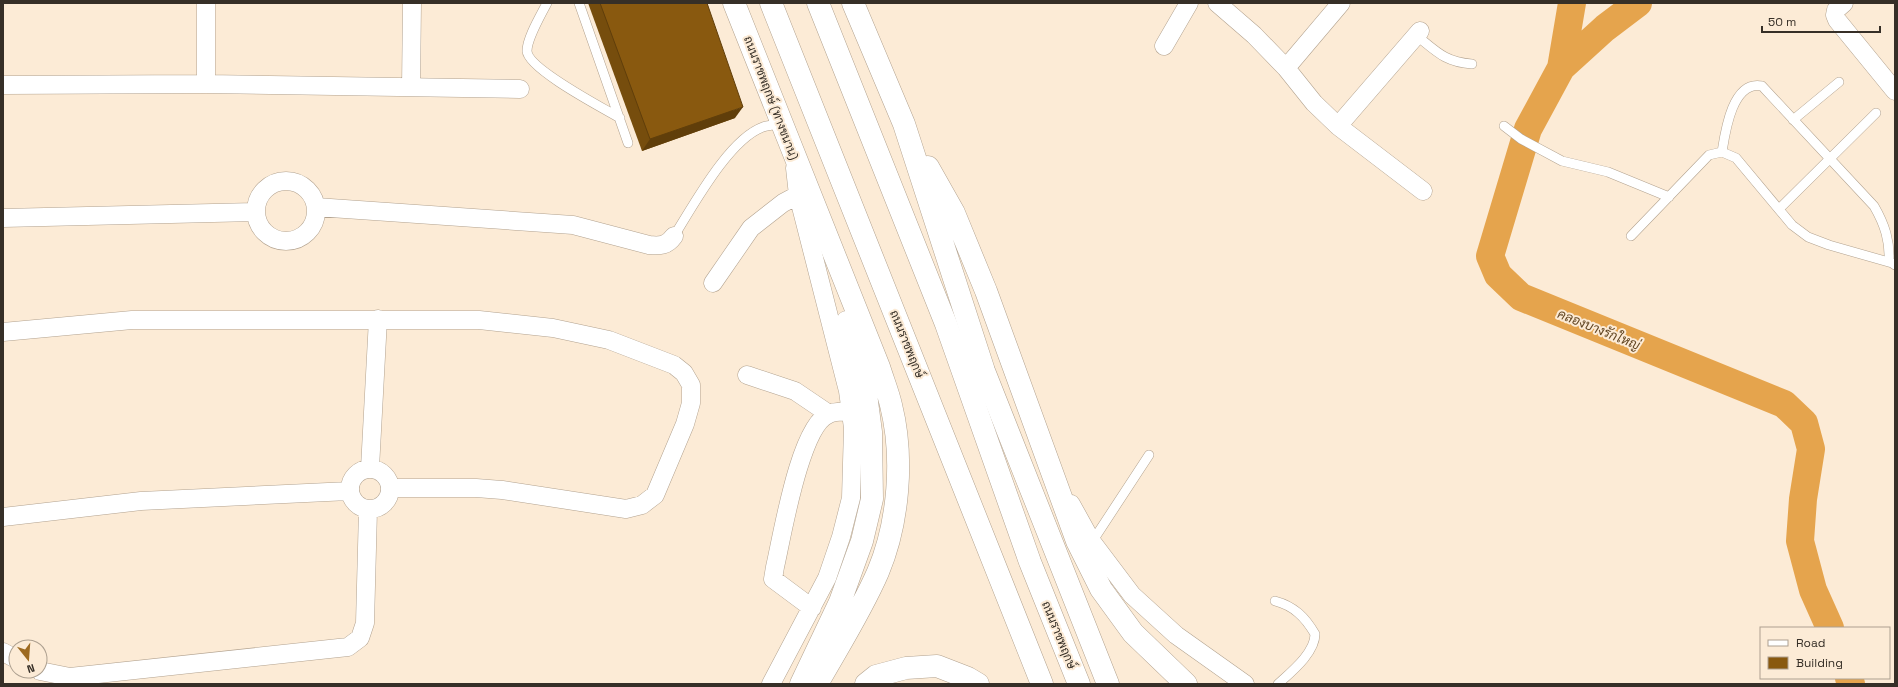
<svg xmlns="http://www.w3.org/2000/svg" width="1898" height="687" font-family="'Space Grotesk',Sarabun,sans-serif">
<rect width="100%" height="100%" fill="#fcebd6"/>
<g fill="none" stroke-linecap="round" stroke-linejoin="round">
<path stroke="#e5a44d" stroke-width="28" d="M1638,3l-33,25 -44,40 -33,61 -38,127 8,19 23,22 263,107 20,19 7,26 -8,50 -3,42 13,49 17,38
M1561,68l11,-65
M1849,678l2,6"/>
<defs>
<path id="lane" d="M547,3c-6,12 -20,35 -20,48 1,18 76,57 93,67
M579,3l49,140
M1416,35c21,17 29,27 56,29
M1793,120l46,-38
M1504,126l17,13 41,22 46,11 61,25
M1722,152c3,-19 10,-72 40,-66l112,120c11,19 16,35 15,56
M1779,209l97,-96
M674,236c19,-30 55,-97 89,-109 6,-2 13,-2 18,-3
M1631,236l78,-81 13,-3 14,6 56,67 16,12 21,8 63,18 3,2
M1092,542l57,-87
M1275,601c19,5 30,16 40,33 0,19 -24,38 -37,50"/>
<path id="street" d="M1217,3l37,32 32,33 28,35 24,23 85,65
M1844,3l-8,7 -1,5 2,5 58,71
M1164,46l25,-43
M1286,68l55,-65
M206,84v-81
M3,85l203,-1 314,5
M411,87l1,-84
M1338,126l82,-95
M256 211a30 30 0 1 1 60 0a30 30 0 1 1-60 0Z
M316,207l257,18 76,20c11,1 18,1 25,-9
M3,218l252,-6
M713,283l38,-55 32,-25 15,-8
M3,332l129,-12h347l74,8 56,12 65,25 10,8 7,12v18l-6,21 -30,71 -13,10 -16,4 -124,-19 -26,-2h-85
M747,375l48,16 34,23
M370,468l8,-149
M350 489a20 20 0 1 1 40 0a20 20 0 1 1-40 0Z
M1071,504l21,38 40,53 44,40 69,49
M3,517l138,-16 208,-10
M812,608l-39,-29 2,-12c7,-30 25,-142 54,-153 6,-3 15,-2 21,-3
M3,652l13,7
M40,671l30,6 278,-30 12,-9 5,-15 3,-113
M771,684l56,-106 14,-41 10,-39 2,-70 -5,-37 -50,-196 -3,-27"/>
<path id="secondary" d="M734,3l145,364c4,13 9,25 12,38 13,52 8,117 -13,167 -17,39 -40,75 -61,112
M853,3l51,121 80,247 124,313
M928,167l26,46 32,78 91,250 24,48 32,44 53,51
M801,684l39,-82 22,-61 10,-42 -1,-67 -5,-38 -19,-72
M866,684l10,-8 30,-8 31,-2 31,12 10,6"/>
<path id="primary" d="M771,3l271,681
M818,3l128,321 84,238 49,122"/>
</defs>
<use href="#lane" stroke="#b2a28f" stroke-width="10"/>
<use href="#street" stroke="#b2a28f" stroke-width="19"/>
<use href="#secondary" stroke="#b2a28f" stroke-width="23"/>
<use href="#primary" stroke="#b2a28f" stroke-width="23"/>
<use href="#lane" stroke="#fff" stroke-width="9"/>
<use href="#street" stroke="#fff" stroke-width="18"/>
<use href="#secondary" stroke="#fff" stroke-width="22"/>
<use href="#primary" stroke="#fff" stroke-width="22"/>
</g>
<path fill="#764d0d" d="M588,3h119l28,115 -93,33z"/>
<path fill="#603e0a" d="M743,107l-8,11 -93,33 8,-12z"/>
<path fill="#89590f" stroke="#603e0a" d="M600,3h107l36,104 -93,32z"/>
<g text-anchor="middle" stroke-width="4" stroke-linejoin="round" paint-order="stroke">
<g font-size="12" fill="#362f27" stroke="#fcebd6">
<text transform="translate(771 98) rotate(69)" y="4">ถนนราชพฤกษ์ (ทางขนาน)</text>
<text transform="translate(907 344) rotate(68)" y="4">ถนนราชพฤกษ์</text>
<text transform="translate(1059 635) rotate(68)" y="4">ถนนราชพฤกษ์</text>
</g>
<g font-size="13" font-style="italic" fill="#634724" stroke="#fcebd6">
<text transform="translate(1599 329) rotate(22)" y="5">คลองบางรักใหญ่</text>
</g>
</g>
<rect width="1898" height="687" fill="none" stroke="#362f27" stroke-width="8"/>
<rect x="1760" y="627" width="130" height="52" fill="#fcebd6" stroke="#ada090"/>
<rect x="1768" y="640" width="20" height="6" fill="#ffffff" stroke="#ada090"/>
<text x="1796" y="647" font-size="12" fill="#362f27">Road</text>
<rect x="1768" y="657" width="20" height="12" fill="#89590f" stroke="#ada090"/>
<text x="1796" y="667" font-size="12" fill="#362f27">Building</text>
<g transform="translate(28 659) rotate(163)"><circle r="19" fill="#fcebd6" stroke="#ada090"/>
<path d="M0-3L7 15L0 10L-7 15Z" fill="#9d6a20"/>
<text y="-6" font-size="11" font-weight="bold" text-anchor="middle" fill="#362f27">N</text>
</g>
<path d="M1762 26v6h118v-6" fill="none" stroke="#362f27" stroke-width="2"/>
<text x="1768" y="26" font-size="12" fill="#362f27" stroke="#fcebd6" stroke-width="3" paint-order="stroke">50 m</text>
</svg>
